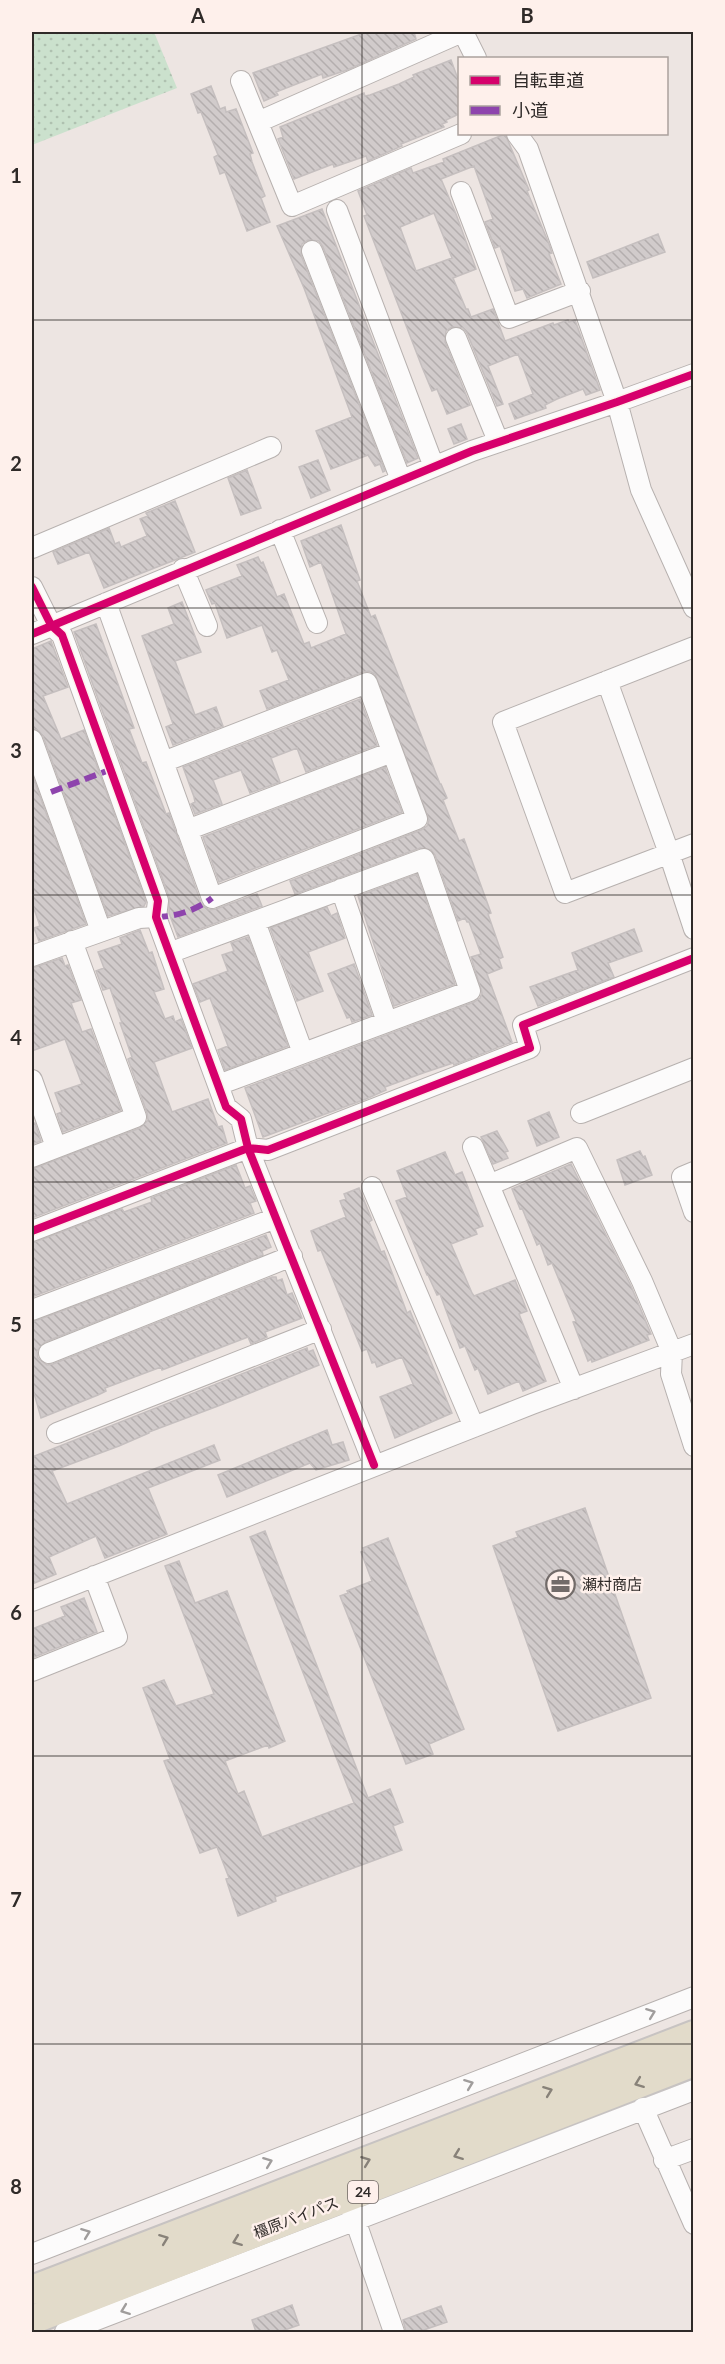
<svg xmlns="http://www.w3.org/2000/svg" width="725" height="2364" font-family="Lato,'Noto Sans JP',sans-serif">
<defs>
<pattern id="green-dots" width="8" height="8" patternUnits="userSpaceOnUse" patternTransform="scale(1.5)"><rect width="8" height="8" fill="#cbe1cd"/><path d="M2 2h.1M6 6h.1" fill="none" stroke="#afc1b0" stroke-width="1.8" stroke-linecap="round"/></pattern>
<pattern id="building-back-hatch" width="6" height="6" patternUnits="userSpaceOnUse" patternTransform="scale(1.5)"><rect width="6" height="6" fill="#d1cbcb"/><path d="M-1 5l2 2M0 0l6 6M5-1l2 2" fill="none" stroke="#b4aeae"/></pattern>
</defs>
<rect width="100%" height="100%" fill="#ede5e2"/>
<path fill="url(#green-dots)" d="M32,32h122l23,56 -145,57z"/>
<path fill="url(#building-back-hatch)" stroke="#c5bfbf" stroke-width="1.5" fill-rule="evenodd" d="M367,32h47l2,7 -69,31 -24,8 -1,-4 -46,18 2,3 -14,6 -11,-28z
M451,60l8,22v32l-13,6 1,2 -5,2 2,3 -43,17 1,2 -34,15 -2,-5 -32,11 -1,-3 -39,15 -16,-40 5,-2 -3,-10 84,-34 1,3 5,-1 29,-11 15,-7 -1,-2z
M211,86l9,23 5,-2 1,5 10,-3 17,44 -3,1 2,8 13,34 -4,2 9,24 -23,9 -22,-59 -5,2 -6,-17 4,-2 -17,-43 -3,1 -7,-19z
M505,134l24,56 -2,1 22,53 3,9 -3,1 12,30 -34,14 -4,-9 -8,2 -15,-45 -5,2 -10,-26 8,-3 -19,-53 -33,13 15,35 20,55 -23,9 13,31h2l3,8 22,-8 12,32 48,-18 1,2 14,-5 1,2 6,-2 25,70 -14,5 -3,-6 -26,10 -12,6 1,3 -31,11 -6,-15 24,-10 -15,-40 -30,12 15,38 -6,2 -30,-73 -4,-5 -11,-1 -6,4 -1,11 25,63 -23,9 -10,-25 -5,2 -10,-24 -58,-151 3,-1 -9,-24 53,-23 2,5 31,-11 -1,-3zM434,213l18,45 -36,13 -16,-44z
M322,209l96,249 -11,5 -84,-216 -4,-6 -11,-1 -6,4 -1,11 84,216 -2,1 -3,-8 -5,2 -7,-11 -37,14 -15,-38 36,-14 -48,-129 -27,-62z
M658,234l7,18 -72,26 -6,-16z
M461,424l6,15 -13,5 -6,-15z
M318,460l12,30 -19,8 -12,-31z
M247,470l14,38 -20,7 -13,-37z
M175,501l20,51 -91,36 -15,-36 -31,12 -5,-12 56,-24 6,16 4,-2 2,5 26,-11 -7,-17 8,-3 -2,-3z
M341,525l19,55 -3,1 14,36 4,-2 65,169h1l6,14 -4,2 16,41 5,-2 27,74 -3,1 15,43 -4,2 3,9 -15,6 25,68 -58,23 -1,-2 -30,10 -38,14 1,3 -20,9 -103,38 -18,-49 229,-86 6,-4 2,-5 -11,-36 10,-3 -12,-32h-2l-2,-4 -7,3 -23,-66 -4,-5 -11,-2 -125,46 -5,-13 131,-51 6,-4 2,-6 -54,-146 -6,-3 -6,1 -96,37 -7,-18 29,-11 -12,-30 -5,2 -10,-27 -35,13 -12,-35 -3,1 -6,-14 36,-14 -5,-11 21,-8 3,6 2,-1 14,35 7,-3 20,50 5,-2 2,6 35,-14 -25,-72 -11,5 -9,-26z
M182,602l19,50 -26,9 20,54 21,-8 7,19 -50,19 -7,-18 7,-3 -31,-88 32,-12 -6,-16z
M96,624l38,104 -5,1 13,34 4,-1 20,52 3,-1 32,90 8,7 7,-1 41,-15 5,12 -84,31 -9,-24v-16l-95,-265z
M51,641l17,46 -25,9 18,43 23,-9 62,172 -2,4 -36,10 -65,-180 -4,-5 -7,-3v-79z
M360,699l17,46 -71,27 -9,-24 -26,10 9,24 -30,11 -9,-23 -28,10 9,24 -27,10 -4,-10 4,-2 -1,-5 -11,-30z
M385,767l17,45 -183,70 -16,-45z
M32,774l54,150 -47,17 -5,-13 6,-2 -8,-23z
M417,874l38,110 -61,22 -36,-110z
M327,907l4,9 6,-3 8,25 -37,14 15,39 -26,10 -27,-73z
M634,929l8,22 -34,12 6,14 -76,29 -8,-19 48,-17 -6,-17z
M140,930l9,23 3,-1 12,37 -10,3 11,27 8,-3 2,6 6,-3 11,29 -38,14 18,50 36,-13 10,28 4,-1 5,17 -195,75v-49l108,-41 8,-8 -1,-7 -19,-54 4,-2 -12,-34h2l-12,-35 -7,2 -7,-19 8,-3 -6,-16 24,-8 -2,-6z
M248,937l40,109 -63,24 -7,-20 10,-4 -18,-48 -10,4 -7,-18 35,-13 -6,-16 12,-4 -3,-8z
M62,958l3,8 3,-1 13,35 -10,3 11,29 9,-3 30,81 -58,22 -6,-18 5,-2 -7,-19 27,-9 -17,-45 -33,12v-83z
M354,964l18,51 -20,7 -2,-5 -3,1 -19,-44z
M549,1112l10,25 -22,9 -9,-25z
M35,1123l6,18 -9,3v-20z
M497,1131l11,20 -3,1 3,6 -15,6 -12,-27z
M640,1151l3,6 2,-1 7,19 -27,10 -8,-25z
M445,1152l10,23 7,-3 21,54 -8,3 2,5 -26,10 21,49 2,3 41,-16 12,31 -8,3 27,67 -23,10 -4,-10 -31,13 -10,-26 -3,2 -10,-24 -5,2 -20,-54 -3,1 -9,-20h-1l-31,-74 11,-4 -10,-26z
M571,1164l60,122 20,48 -4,1 2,5 -57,22 -1,-3 -3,2 -15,-39 3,-1 -24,-58 -4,2 -8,-22 -3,2 -15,-37 -2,1 -8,-20z
M236,1165l9,23 5,-2 5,12 1,3 -6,2 4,10 -222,84v-54l90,-34 2,3 28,-10 -1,-4z
M359,1188l13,32 -3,2 12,30 3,-1 23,62 3,-2 42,102 -57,25 -15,-41 33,-13 -11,-27 -25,10 -2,-5 -3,1 -5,-14 -5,2 -41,-101 -3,1 -7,-20 35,-14 -6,-16 6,-2 -2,-5z
M266,1235l5,12 -9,4 1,4 -218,87 -8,9 1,7 9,7 6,-1 219,-87h4l1,4 5,-2 5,16 5,-2 10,25 -37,14 2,5 -16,7 -3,-7 -86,33 -1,-3 -56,21 1,3 -8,4 -57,23 -9,-32v-64z
M307,1348l1,4 5,-2 6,15 -101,41 -69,26v1l-30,13 -67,25 15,33 147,-59 6,15 -72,28 19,46 -62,24 -9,-22 -47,21 7,17 -24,10v-127z
M327,1430l5,15 11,-3 6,18 -33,10 -6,-7 -83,34 -9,-22z
M585,1508l66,190 -93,33 -65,-185 25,-9 -2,-5z
M265,1531l103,267 22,-9 13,33 -10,4 9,24 -127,47 1,4 -38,15 -12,-37 3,-1 -12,-31 -17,6 -36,-92 6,-2 -27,-71 21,-8 12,26 38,-12 -49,-128 14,-5 16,42 32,-12 58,150 -16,7 -1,-3 -43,16 13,33 6,-3 18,46 92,-34 -104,-266z
M388,1538l76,191 -35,15 4,10 -27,10 -66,-168 8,-3 -1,-2 25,-10 -11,-29 3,-1 -1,-3z
M84,1598l13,34 -65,26v-29l33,-13 -4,-9z
M292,2305l7,20 -20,7h-23l-4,-12z
M441,2306l6,16 -29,10h-12l-3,-12z"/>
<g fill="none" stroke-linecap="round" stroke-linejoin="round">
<defs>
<path id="minor" d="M463,32l13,26
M241,81l51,125 169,-72
M258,122l204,-90
M517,134l11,15 89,253 24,88 53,118
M461,192l48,126 71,-27
M337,210l97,257
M312,251l89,229
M456,338l42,103
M280,530l37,93
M32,548l239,-101
M183,569l24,57
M32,587l19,38 11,10 96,266 -2,16 62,168 8,22 15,12 7,29 126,317
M106,603l106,295 205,-79 -50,-136 -204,79
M32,634l440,-183 145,-49 77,-28
M694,647l-191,75 62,171 129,-49
M607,681l62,172 25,76
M32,740l69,191
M187,830l205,-78
M341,889l46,133
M255,922l48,131
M169,953l255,-94 46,132 -252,94
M32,956l107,-38 17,-1
M32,1080l24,67
M581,1113l113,-45
M473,1147l16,38
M32,1157l104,-40 -64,-176
M694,1172l-12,5 12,35
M372,1187l102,240
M32,1231l216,-83 20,2 262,-102 -7,-23 171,-67
M32,1310l244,-92
M49,1353l243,-97
M574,1389l-85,-204 88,-37 65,133 30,71 -1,22 23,72
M57,1433l264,-104
M32,1601l500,-197 162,-60
M32,1671l85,-34 -23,-61
M643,2108l51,116
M664,2160l30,-11
M352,2211l42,121
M32,2254l662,-257
M65,2332l629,-242"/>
<path id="highway" d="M32,2290l662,-255
M32,2320l662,-258"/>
</defs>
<use href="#minor" stroke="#b7b1af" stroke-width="22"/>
<use href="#highway" stroke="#c7c3c2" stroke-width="32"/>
<use href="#minor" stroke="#fcfbfb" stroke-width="20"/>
<use href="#highway" stroke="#e2dbca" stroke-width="28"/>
<path stroke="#8e44ad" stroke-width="6" stroke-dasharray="12 6" stroke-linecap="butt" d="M51,792l61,-23
M156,917c19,0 41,-7 56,-19"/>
<defs>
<path id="cycleway" d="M32,587l19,38 11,10 96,266 -2,16 62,168 8,22 15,12 7,29 126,317
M32,634l440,-183 145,-49 77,-28
M32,1231l216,-83 20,2 262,-102 -7,-23 171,-67"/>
</defs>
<use href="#cycleway" stroke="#fef0eb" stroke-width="11"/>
<use href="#cycleway" stroke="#d6006c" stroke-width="8"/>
</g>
<defs><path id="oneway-chevron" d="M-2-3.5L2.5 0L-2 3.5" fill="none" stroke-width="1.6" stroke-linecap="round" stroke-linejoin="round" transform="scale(1.5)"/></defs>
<g stroke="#a09d9c">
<use href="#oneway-chevron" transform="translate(651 2013) rotate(-21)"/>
<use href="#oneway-chevron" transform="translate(469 2084) rotate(-21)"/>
<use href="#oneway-chevron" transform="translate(268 2162) rotate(-21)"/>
<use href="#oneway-chevron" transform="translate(86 2233) rotate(-21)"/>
<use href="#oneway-chevron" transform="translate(125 2310) rotate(159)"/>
</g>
<g stroke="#888279">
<use href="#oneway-chevron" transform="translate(639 2083) rotate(159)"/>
<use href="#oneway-chevron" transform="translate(548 2091) rotate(-21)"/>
<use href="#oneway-chevron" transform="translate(458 2155) rotate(159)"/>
<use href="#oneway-chevron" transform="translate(366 2161) rotate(-21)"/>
<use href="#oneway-chevron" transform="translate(164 2239) rotate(-21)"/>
<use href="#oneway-chevron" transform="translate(237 2241) rotate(159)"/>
</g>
<path fill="none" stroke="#2f2a28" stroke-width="1.5" stroke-opacity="0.55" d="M362,32v2300M32,320h662M32,608h662M32,895h662M32,1182h662M32,1469h662M32,1756h662M32,2044h662"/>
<defs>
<symbol id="office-ring" viewBox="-11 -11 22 22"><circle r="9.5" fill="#fef0eb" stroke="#726b69" stroke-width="1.5"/><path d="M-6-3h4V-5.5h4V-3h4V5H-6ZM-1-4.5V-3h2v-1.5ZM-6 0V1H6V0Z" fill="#726b69"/></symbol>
</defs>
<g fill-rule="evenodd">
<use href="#office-ring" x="544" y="1568" width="33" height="33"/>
</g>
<g text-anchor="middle" stroke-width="5" stroke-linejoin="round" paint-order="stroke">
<rect fill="#fef0eb" stroke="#6d6562" stroke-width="1.5" x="348" y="2181" width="30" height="22" rx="4.5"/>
<g font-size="14" font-weight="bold" fill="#2f2a28">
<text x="363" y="2197">24</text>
</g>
<g font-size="15" fill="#2f2a28" stroke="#fef0eb" text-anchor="start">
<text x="582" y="1590">瀬村商店</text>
</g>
<g font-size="15" fill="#2f2a28" stroke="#fef0eb">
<text transform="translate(296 2218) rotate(-21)" y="5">橿原バイパス</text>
</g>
</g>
<rect width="725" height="2364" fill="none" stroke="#fef0eb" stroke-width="66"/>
<rect x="458" y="57" width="210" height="78" fill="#fef0eb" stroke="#aba19d" stroke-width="1.5"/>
<rect x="470" y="76" width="30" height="9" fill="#d6006c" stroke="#aba19d" stroke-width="1.5"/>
<text x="512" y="87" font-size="18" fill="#2f2a28">自転車道</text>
<rect x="470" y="106" width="30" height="9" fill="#8e44ad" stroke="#aba19d" stroke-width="1.5"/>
<text x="512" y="117" font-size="18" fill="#2f2a28">小道</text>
<rect x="33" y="33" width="659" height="2298" fill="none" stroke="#2f2a28" stroke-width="2"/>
<g font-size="20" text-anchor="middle" font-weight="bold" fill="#2f2a28">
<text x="198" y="23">A</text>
<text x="527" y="23">B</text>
<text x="16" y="183">1</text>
<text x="16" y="471">2</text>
<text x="16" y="758">3</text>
<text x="16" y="1045">4</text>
<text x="16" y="1332">5</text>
<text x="16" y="1620">6</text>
<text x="16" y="1907">7</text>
<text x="16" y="2194">8</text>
</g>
</svg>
